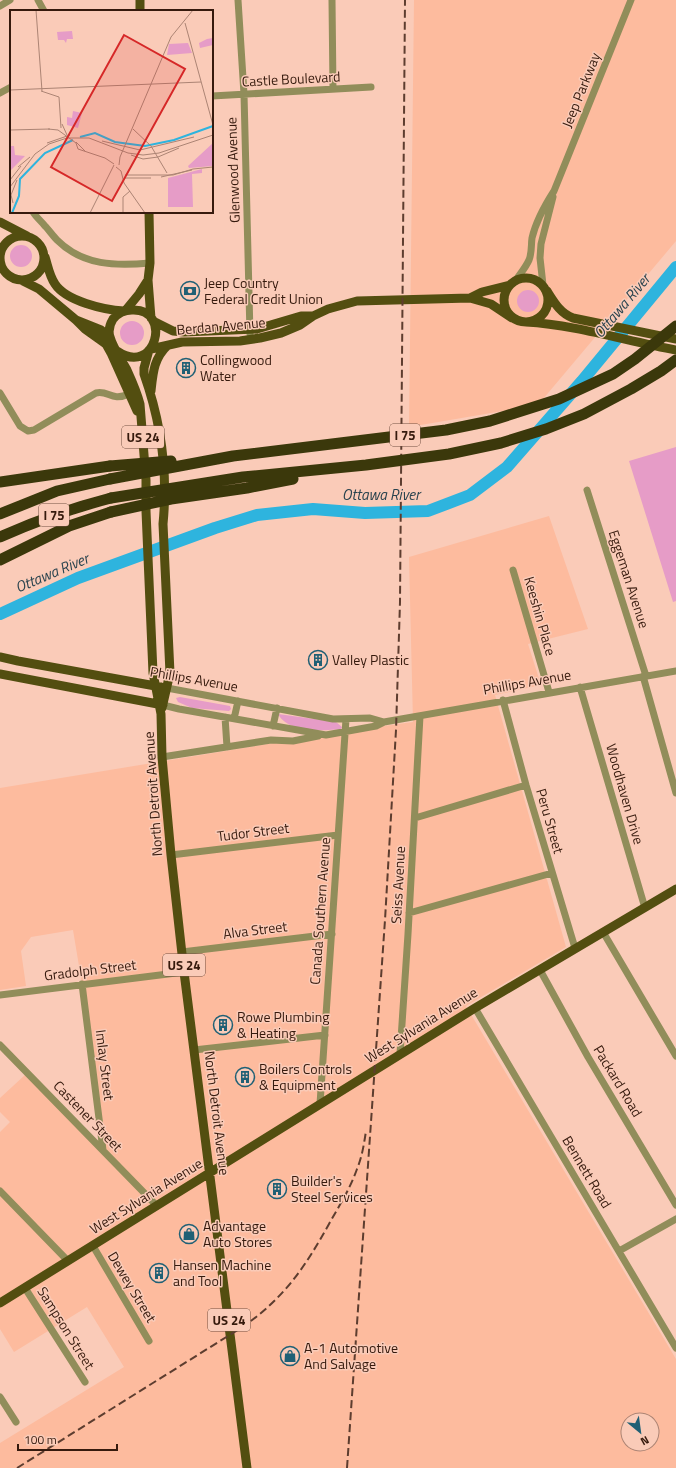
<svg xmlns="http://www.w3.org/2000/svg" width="676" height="1468" font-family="'Titillium Web',sans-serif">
<rect width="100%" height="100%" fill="#facbb8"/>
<path fill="#fdbb9e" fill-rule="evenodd" d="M414,0h262v241l-138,164 -129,22z
M549,516l39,113 -60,15 13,41 -46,10 71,252 -100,59 210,353v109h-676v-25l124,-76 -37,-60 -73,45 -14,-23v-197l10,-10 -10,-10v-14l26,-24 76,75 -20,-165 -9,-54 -42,7 -10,14 5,35 -26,4v-202l347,-57 66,-9 -4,-165zM628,1420h24v24h-24z"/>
<path fill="#e69cc7" d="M10 256a11 11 0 1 1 22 0a11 11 0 1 1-22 0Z
M517 301a11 11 0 1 1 22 0a11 11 0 1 1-22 0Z
M120 333a12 12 0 1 1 24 0a12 12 0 1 1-24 0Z
M676,447v154l-3,1 -44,-141z
M180,697l50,9 1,3 -2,2 -37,-3 -14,-6 -2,-4z
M278,714l58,8 6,5 -1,2c-19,2 -53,4 -63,-15z"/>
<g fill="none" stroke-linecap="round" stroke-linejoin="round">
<path stroke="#2eb4de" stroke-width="12" d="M0,614l78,-36 137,-50 42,-13 56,-6 52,4 63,-2 42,-16 37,-28 75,-86 94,-114"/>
<path stroke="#918d5a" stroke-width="7" d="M38,0l6,11
M238,0l6,94 6,240
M332,0l1,89
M0,6l10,-6
M0,93l11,-6
M212,96l159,-9
M33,212c3,5 8,9 12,14 4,4 8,10 12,14 26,26 59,26 93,23
M516,280c4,-6 10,-13 13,-20 3,-7 2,-15 3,-22 4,-17 13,-33 22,-47l77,-191
M543,285l-3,-27 1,-14 12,-47
M0,393l20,33 8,5 6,-1 62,-37c13,-3 15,9 33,1
M587,490l59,186
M513,570l36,122
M643,676l33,117
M580,687l65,221
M167,688l166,31 37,-1 14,4
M503,700l23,85 49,163
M163,705l16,4 147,26 50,-9 8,-4 292,-51
M225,717l2,30
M234,719l4,-18
M273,726l4,-18
M162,757l109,-17 22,1 25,-5
M415,818l111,-33
M171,855l167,-20
M409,913l143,-40
M603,932l73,124
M182,952l150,-18
M540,970l48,87 88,148
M82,984l21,166
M0,995l184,-23
M475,1008l201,340
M0,1045l157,161
M194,1050l131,-15
M400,1054l8,-120 12,-218
M320,1104l26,-385
M0,1191l68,70
M93,1246l56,95
M619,1251l57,-32
M25,1288l60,94
M0,1397l16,25"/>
<path stroke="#534e10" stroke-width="9" d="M140,0v11
M149,212l1,51 -2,17 3,38
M0,222l27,14
M0 258a22 22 0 1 1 44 0a22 22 0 1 1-44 0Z
M45,257c3,9 4,18 10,27 11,17 49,26 69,27
M504 300a22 22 0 1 1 44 0a22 22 0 1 1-44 0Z
M21,280l18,9 37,31 25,10 9,7
M547,291c7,11 13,22 26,27l103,21
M470,298l12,-6 28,-7
M125,311l14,-17 9,-14
M76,320l9,9 21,15 5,9 26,58
M153,321l20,10 11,1 73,-3 44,-13h12
M526,322c51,3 100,19 150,28
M151,349l31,-7 58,-1 20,-3 21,-5 19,-8 13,-9 15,-7 29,-8 113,-3 21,6 21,14
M149,350l-5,18v6c17,48 24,99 19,150l7,149 -8,35
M117,351c39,27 56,-43 15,-41 -7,0 -14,3 -19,9 -3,5 -5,12 -3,18 3,11 11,22 17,33 5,11 10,22 13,34l6,76v31l7,162 8,41 1,43 9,98 13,117 63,496
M151,391c2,-19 3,-33 17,-46
M0,657l18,4 143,26
M0,674l163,31
M0,1303l475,-295 201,-119"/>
<path stroke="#3b380b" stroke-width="11" d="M0,482l110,-16
M0,514l57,-23 53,-12
M0,537c36,-16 72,-29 111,-39
M0,560l69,-34 42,-14"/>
<path stroke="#5d3d2f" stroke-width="2" stroke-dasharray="8 4" stroke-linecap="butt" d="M17,1468l227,-142c41,-29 61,-59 85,-102 10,-18 21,-35 28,-55 5,-12 7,-25 9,-38
M347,1468l38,-548 11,-190 4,-128 5,-602"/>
<path stroke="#3b380b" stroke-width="11" d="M110,466l61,-5
M110,479l123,-23 213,-26 44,-9 69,-22 54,-25 22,-15 41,-33
M111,498l132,-21 123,-12 83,-11 52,-11 45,-14 38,-15 47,-25 30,-18 15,-11
M111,512l60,-13 76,-11 46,-9"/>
</g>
<defs>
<symbol id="bank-ring" viewBox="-11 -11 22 22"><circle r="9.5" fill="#facbb8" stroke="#206075" stroke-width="1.5"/><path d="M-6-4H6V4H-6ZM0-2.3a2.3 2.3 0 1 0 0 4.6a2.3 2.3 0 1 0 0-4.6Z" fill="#206075"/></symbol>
<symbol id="building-ring" viewBox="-11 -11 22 22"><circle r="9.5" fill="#facbb8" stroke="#206075" stroke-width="1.5"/><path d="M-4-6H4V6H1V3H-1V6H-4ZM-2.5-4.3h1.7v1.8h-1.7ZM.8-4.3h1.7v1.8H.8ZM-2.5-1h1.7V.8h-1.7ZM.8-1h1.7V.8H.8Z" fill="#206075"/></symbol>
<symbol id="shop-ring" viewBox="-11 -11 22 22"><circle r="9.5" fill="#facbb8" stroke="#206075" stroke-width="1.5"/><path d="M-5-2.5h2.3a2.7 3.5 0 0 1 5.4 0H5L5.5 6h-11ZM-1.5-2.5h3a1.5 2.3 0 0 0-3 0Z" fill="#206075"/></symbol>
</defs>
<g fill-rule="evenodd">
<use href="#bank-ring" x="179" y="280" width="22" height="22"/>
<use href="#building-ring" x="175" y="357" width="22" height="22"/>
<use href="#building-ring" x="307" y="649" width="22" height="22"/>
<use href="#building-ring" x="212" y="1014" width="22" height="22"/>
<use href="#building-ring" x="234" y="1066" width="22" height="22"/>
<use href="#building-ring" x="266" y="1178" width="22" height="22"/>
<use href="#shop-ring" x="178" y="1223" width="22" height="22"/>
<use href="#building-ring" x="148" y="1262" width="22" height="22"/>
<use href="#shop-ring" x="279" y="1345" width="22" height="22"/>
</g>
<g text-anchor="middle" stroke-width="3" stroke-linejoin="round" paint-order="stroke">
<g fill="#facbb8" stroke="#714f40" stroke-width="1">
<rect x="390" y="424" width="30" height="22" rx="3"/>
<rect x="122" y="426" width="42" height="22" rx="3"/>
<rect x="39" y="504" width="30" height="22" rx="3"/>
<rect x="163" y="954" width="42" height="22" rx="3"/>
<rect x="208" y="1309" width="42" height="22" rx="3"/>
</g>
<g font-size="13" font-weight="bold" fill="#361a0d">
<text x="405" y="440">I 75</text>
<text x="143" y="442">US 24</text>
<text x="54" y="520">I 75</text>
<text x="184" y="970">US 24</text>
<text x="229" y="1325">US 24</text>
</g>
<g font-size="14" fill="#361a0d" stroke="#facbb8">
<text transform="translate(291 79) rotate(-3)" y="5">Castle Boulevard</text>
<text transform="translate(581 90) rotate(-68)" y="5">Jeep Parkway</text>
<text transform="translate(233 170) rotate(-92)" y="5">Glenwood Avenue</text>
<text transform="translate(221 326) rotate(-5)" y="5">Berdan Avenue</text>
<text transform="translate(629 579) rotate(72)" y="5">Eggeman Avenue</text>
<text transform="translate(540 616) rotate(74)" y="5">Keeshin Place</text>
<text transform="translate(194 679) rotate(10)" y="5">Phillips Avenue</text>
<text transform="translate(527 682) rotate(-10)" y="5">Phillips Avenue</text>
<text transform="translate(153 794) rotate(-94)" y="5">North Detroit Avenue</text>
<text transform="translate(625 794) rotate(74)" y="5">Woodhaven Drive</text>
<text transform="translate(550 821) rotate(74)" y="5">Peru Street</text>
<text transform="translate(253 832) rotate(-7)" y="5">Tudor Street</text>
<text transform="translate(398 885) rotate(-87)" y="5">Seiss Avenue</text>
<text transform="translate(320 911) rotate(-86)" y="5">Canada Southern Avenue</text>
<text transform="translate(255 930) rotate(-7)" y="5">Alva Street</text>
<text transform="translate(90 970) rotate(-7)" y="5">Gradolph Street</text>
<text transform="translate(421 1025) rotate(-32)" y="5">West Sylvania Avenue</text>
<text transform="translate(105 1065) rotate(83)" y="5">Imlay Street</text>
<text transform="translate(618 1081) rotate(59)" y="5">Packard Road</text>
<text transform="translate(217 1113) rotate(83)" y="5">North Detroit Avenue</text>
<text transform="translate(88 1116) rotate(46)" y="5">Castener Street</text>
<text transform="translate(587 1172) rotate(59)" y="5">Bennett Road</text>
<text transform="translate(146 1196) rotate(-32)" y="5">West Sylvania Avenue</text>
<text transform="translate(132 1287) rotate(59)" y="5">Dewey Street</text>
<text transform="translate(66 1328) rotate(58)" y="5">Sampson Street</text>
</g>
<g font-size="14" fill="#361a0d" stroke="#facbb8" text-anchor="start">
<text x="204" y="288">Jeep Country<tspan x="204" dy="16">Federal Credit Union</tspan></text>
<text x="200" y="365">Collingwood<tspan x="200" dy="16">Water</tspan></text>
<text x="332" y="665">Valley Plastic</text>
<text x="237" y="1022">Rowe Plumbing<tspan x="237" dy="16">&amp; Heating</tspan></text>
<text x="259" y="1074">Boilers Controls<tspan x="259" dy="16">&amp; Equipment</tspan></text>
<text x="291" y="1186">Builder's<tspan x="291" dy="16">Steel Services</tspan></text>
<text x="203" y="1231">Advantage<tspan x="203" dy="16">Auto Stores</tspan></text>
<text x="173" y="1270">Hansen Machine<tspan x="173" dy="16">and Tool</tspan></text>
<text x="304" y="1353">A-1 Automotive<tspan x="304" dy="16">And Salvage</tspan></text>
</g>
<g font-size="15" font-style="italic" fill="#29434e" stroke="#facbb8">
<text transform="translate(622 306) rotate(-50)" y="5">Ottawa River</text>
<text x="381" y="500">Ottawa River</text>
<text transform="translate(52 573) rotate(-23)" y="5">Ottawa River</text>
</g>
</g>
<g transform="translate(10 10)">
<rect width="203" height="203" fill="#facbb8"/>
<path d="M62,21l1,8h-6l-1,4 -2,-3h-6l-1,-8zM197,29l6,-1v7l-13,3 -1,-5zM178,33l4,10 -25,2 2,-11zM63,101l9,2 -4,15 -11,-3v-8l5,1zM203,133v23l-24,2 -1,-2zM0,136h4l1,9 10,1 -15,15zM192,159v4l-10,1 1,33h-25v-29z" fill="#e69cc7"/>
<path fill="none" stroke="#2eb4de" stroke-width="2" d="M70,127l15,-4 20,9 30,4 29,-6 39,-14M2,203l7,-17 1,-17 25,-26 28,-13"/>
<path fill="none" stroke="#ac8474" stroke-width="1" d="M26,0l6,81M175,13l28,102M0,80l191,-8M31,81l18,6 2,31M52,114l5,11M38,119l10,1 18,13 2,6 27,9 9,6M123,119l18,17 16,27M0,120l40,-1M92,131l38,9 54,-13M66,132l9,9M37,133l23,-8M121,145l12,4 15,-2 21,-9M109,155l1,-8 51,-120 22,-27M8,157l12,-10M106,157l5,4 3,12 21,30M115,165h48l20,-6 20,-2M151,167l31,-7M115,168h26M0,170l11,-14M0,177l25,-33 14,-10 18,-6h22l39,15 15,2 16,-2 54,-18M3,193l-2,-8 6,-15M80,203l24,-48M113,203v-16l7,-6"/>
<path fill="#d62828" fill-opacity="0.15" stroke="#d62828" stroke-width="2" d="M114,25l61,34 -73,132 -61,-34z"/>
<rect width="203" height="203" fill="none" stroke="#361a0d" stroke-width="2"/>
</g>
<g transform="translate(640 1432) rotate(151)"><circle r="19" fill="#facbb8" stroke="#ac8474"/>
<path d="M0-3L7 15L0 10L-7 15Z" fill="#206075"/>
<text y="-6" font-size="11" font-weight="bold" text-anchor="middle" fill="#361a0d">N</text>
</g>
<path d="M18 1444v6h99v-6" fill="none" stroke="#361a0d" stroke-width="2"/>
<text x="24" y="1444" font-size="12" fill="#361a0d" stroke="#facbb8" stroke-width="3" paint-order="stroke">100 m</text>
</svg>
